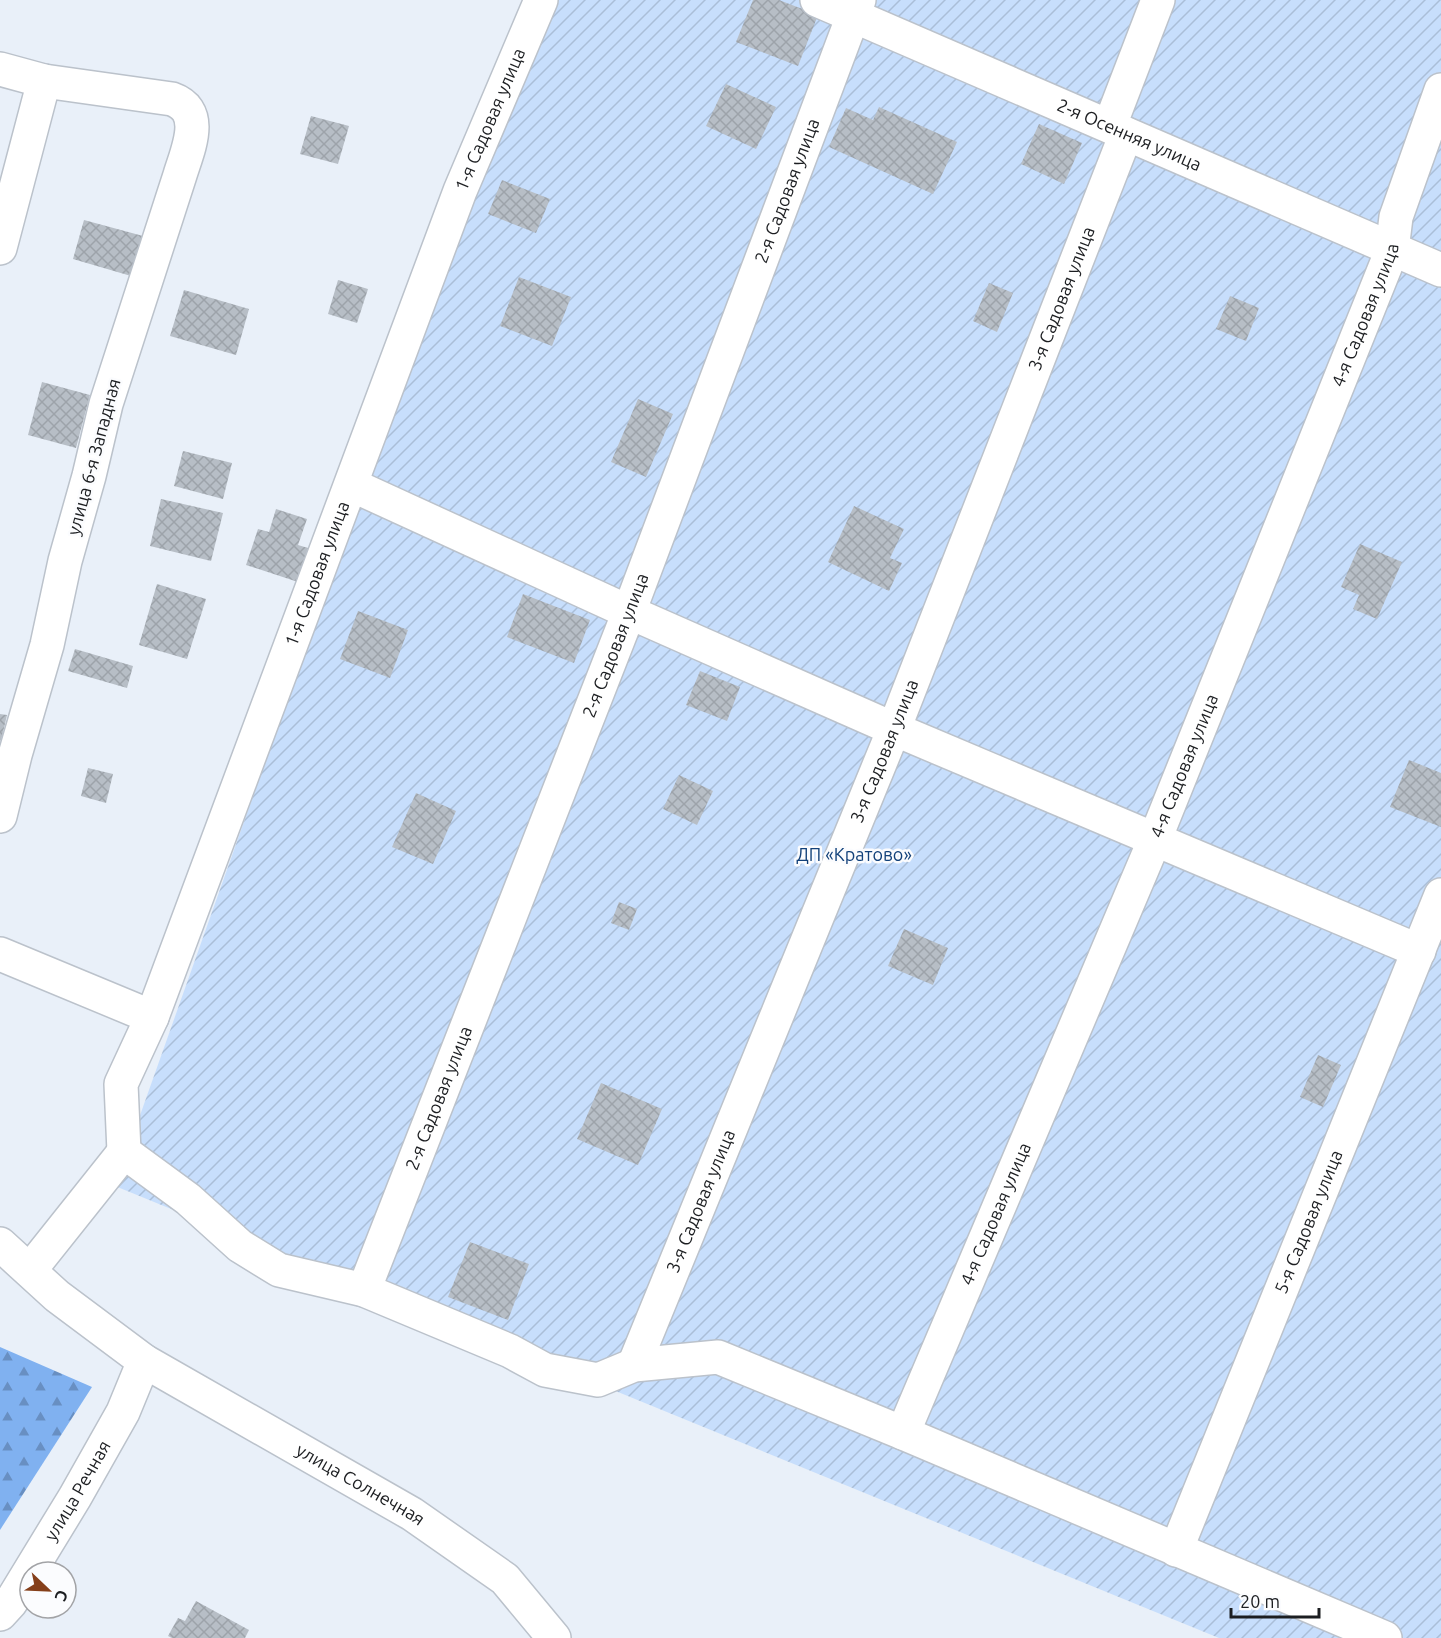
<svg xmlns="http://www.w3.org/2000/svg" width="1441" height="1638" font-family="Ubuntu,sans-serif">
<defs>
<pattern id="forest-firs" width="22" height="20" patternUnits="userSpaceOnUse" patternTransform="scale(1.5)"><rect width="22" height="20" fill="#80b1f0"/><path d="M5 1l3.5 6h-7zM16 11l3.5 6h-7z" fill="#688fc2"/></pattern>
<pattern id="garden-furrows" width="10" height="10" patternUnits="userSpaceOnUse" patternTransform="scale(1.5)"><rect width="10" height="10" fill="#c7defc"/><path d="M-1 1l2-2M0 10L10 0M9 11l2-2" fill="none" stroke="#aabed8"/></pattern>
<pattern id="building-cross-hatch" width="8" height="8" patternUnits="userSpaceOnUse" patternTransform="scale(1.5)"><rect width="8" height="8" fill="#b7bec6"/><path d="M0 0l8 8M0 8l8-8" fill="none" stroke="#9da3aa"/></pattern>
</defs>
<rect width="100%" height="100%" fill="#e9f0f9"/>
<path fill="url(#forest-firs)" d="M0,1347l92,40 -92,143z"/>
<path fill="url(#garden-furrows)" d="M535,0h906v1638h-222l-1104,-452z"/>
<path fill="url(#building-cross-hatch)" d="M753,0h26l39,15 -20,51 -62,-24z
M726,84l50,23 -20,42 -50,-23z
M879,107l78,35 -24,52 -104,-47 17,-39 27,12z
M311,116l38,10 -11,38 -38,-10z
M1039,124l43,19 -18,41 -43,-20z
M502,180l48,19 -14,34 -48,-19z
M84,220l59,16 -12,40 -58,-17z
M519,277l52,20 -19,49 -52,-20z
M338,280l30,9 -11,34 -29,-9z
M989,283l24,10 -16,39 -24,-11z
M184,290l65,19 -13,46 -66,-19z
M1230,296l29,12 -13,33 -30,-12z
M42,382l48,13 -14,53 -48,-13z
M638,399l35,15 -27,63 -35,-15z
M183,451l49,12 -9,36 -49,-13z
M161,499l62,14 -12,48 -61,-15z
M854,506l50,23 -14,29 12,5 -13,28 -61,-29z
M276,509l31,10 -9,26 10,3 -10,34 -52,-17 12,-36 11,3z
M1360,544l42,18 -25,57 -24,-10 6,-14 -18,-8z
M157,584l49,15 -19,60 -48,-14z
M523,594l67,26 -16,43 -67,-26z
M358,611l50,19 -18,48 -50,-19z
M75,649l58,17 -6,22 -59,-17z
M700,671l40,16 -13,34 -41,-16z
M0,714l7,1 -6,26 -1,-1z
M1409,760l32,13v54l-51,-20z
M88,768l25,6 -7,29 -25,-7z
M679,775l34,16 -16,34 -34,-16z
M416,793l40,18 -23,53 -41,-17z
M619,902l18,7 -8,21 -18,-7z
M904,929l44,19 -15,37 -45,-19z
M1318,1055l23,10 -18,42 -23,-10z
M601,1083l61,26 -24,56 -61,-26z
M470,1242l59,22 -21,56 -60,-23z
M196,1601l53,29 -4,8h-73l-4,-2 10,-18 7,3z"/>
<g fill="none" stroke-linecap="round" stroke-linejoin="round">
<defs>
<g id="street">
<path id="s1" d="M817,0l624,270"/>
<path d="M0,69l44,12 128,18c34,12 16,50 8,76l-74,229 -17,72 -24,85 -18,84 -32,110 -15,61"/>
<path d="M1110,125l48,-125"/>
<path d="M0,248l44,-167"/>
<path d="M352,485l277,127 265,117 525,222"/>
<path d="M0,954l152,63"/>
<path id="s2" d="M124,1152l-3,-68 31,-67 308,-826 81,-191"/>
<path id="s3" d="M0,1244l57,52 87,65 268,153 93,65 49,59"/>
<path d="M30,1270l94,-118 64,47 52,47 39,24 85,20 146,61 35,19 53,10 36,-15 84,-8 185,76 482,205"/>
<path id="s4" d="M364,1290l265,-678 230,-612"/>
<path id="s5" d="M634,1365l260,-636 232,-595"/>
<path id="s6" d="M903,1433l252,-594 237,-589 4,-33 45,-127"/>
<path id="s7" d="M1176,1550l265,-655"/>
<path id="s8" d="M0,1614l11,-12 64,-105 48,-85 21,-51"/>
</g>
</defs>
<use href="#street" stroke="#bbc2cb" stroke-width="36"/>
<use href="#street" stroke="#fff" stroke-width="33"/>
</g>
<g text-anchor="middle" stroke-width="5" stroke-linejoin="round" paint-order="stroke">
<g font-size="18" fill="#1c1e21" stroke="#fbfcfe">
<text dy="6" stroke="none"><textPath href="#s2" startOffset="1101">1-я Садовая улица</textPath></text>
<text dy="6" stroke="none"><textPath href="#s1" startOffset="340">2-я Осенняя улица</textPath></text>
<text dy="6" stroke="none"><textPath href="#s4" startOffset="1178">2-я Садовая улица</textPath></text>
<text dy="6" stroke="none"><textPath href="#s5" startOffset="1149">3-я Садовая улица</textPath></text>
<text dy="6" stroke="none"><textPath href="#s6" startOffset="1210">4-я Садовая улица</textPath></text>
<text transform="translate(94 457) rotate(-75)" y="6">улица 6-я Западная</text>
<text dy="6" stroke="none"><textPath href="#s2" startOffset="615">1-я Садовая улица</textPath></text>
<text dy="6" stroke="none"><textPath href="#s4" startOffset="692">2-я Садовая улица</textPath></text>
<text dy="6" stroke="none"><textPath href="#s5" startOffset="663">3-я Садовая улица</textPath></text>
<text dy="6" stroke="none"><textPath href="#s6" startOffset="724">4-я Садовая улица</textPath></text>
<text dy="6" stroke="none"><textPath href="#s4" startOffset="206">2-я Садовая улица</textPath></text>
<text dy="6" stroke="none"><textPath href="#s5" startOffset="177">3-я Садовая улица</textPath></text>
<text dy="6" stroke="none"><textPath href="#s6" startOffset="238">4-я Садовая улица</textPath></text>
<text dy="6" stroke="none"><textPath href="#s7" startOffset="354">5-я Садовая улица</textPath></text>
<text dy="6" stroke="none"><textPath href="#s3" startOffset="435">улица Солнечная</textPath></text>
<text dy="6" stroke="none"><textPath href="#s8" startOffset="146">улица Речная</textPath></text>
</g>
<g font-size="18" fill="#12417a" stroke="#fbfcfe">
<text x="854" y="861">ДП «Кратово»</text>
</g>
</g>
<g transform="translate(48 1590) rotate(113)"><circle r="28" fill="#fbfcfe" stroke="#a2a3a6" stroke-width="1.5"/>
<path d="M0-4.5L10 22L0 15L-10 22Z" fill="#853f1a"/>
<text y="-9" font-size="16" font-weight="bold" text-anchor="middle" fill="#1c1e21">С</text>
</g>
<path d="M1231 1608v9h88v-9" fill="none" stroke="#1c1e21" stroke-width="3"/>
<text x="1240" y="1608" font-size="18" fill="#1c1e21" stroke="#fbfcfe" stroke-width="4.5" paint-order="stroke">20 m</text>
</svg>
